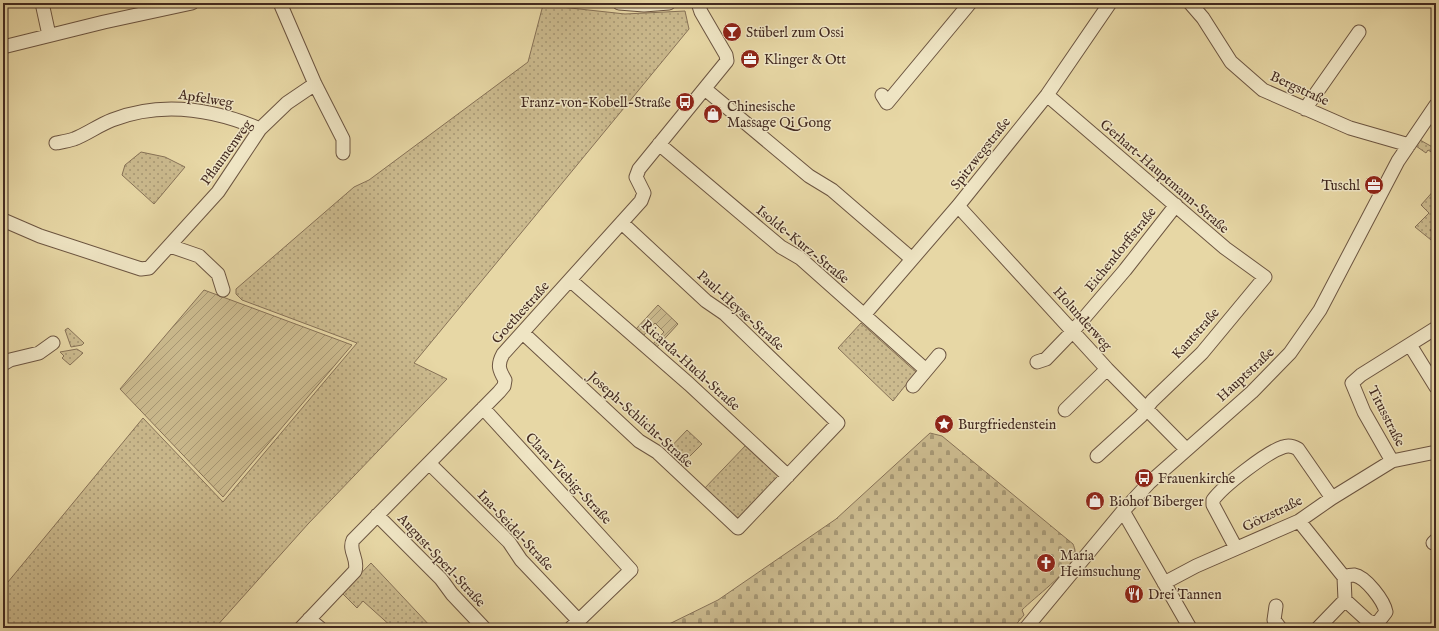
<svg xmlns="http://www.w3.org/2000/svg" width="1439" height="631" font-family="'IM FELL English',serif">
<defs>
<pattern id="grass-dots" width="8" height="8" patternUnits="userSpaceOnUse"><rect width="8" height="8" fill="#cbba8e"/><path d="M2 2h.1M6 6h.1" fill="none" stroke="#a69774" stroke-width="1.8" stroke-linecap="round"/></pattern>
<pattern id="cemetery-stones" width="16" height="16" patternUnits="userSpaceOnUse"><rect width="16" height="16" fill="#cbba8e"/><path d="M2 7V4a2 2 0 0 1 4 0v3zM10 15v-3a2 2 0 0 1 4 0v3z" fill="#a69774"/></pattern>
<pattern id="garden-furrows" width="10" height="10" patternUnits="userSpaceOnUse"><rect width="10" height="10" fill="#cbba8e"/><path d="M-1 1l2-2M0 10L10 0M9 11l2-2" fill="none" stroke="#a69774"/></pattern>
</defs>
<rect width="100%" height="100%" fill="#e7d7a5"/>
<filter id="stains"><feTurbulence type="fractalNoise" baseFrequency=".005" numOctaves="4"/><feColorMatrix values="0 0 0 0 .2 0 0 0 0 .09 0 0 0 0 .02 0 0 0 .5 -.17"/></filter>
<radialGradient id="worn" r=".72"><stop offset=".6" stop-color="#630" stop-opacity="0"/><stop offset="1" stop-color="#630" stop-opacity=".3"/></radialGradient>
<path fill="url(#grass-dots)" stroke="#877257" d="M543,5l82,9 60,-3 4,18 -275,334 33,16 -139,145 -93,104h-212v-40l140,-170 80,84 134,-159 -115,-43 -6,-6v-5l118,-102 15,-7 159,-118z
M1420,140l16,9v6l-8,-5 -2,3 -10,-7z
M141,152l24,5 20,10 -31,37 -32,-29 3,-10z
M1436,188v36l-6,6 6,7v7l-21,-17 14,-14 -8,-8z
M861,323l55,49 -23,29 -55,-53z
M68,328l16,15 -2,2 -11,2 -6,-17z
M77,349l6,4 -13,12 -8,-7 2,-2 -4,-4z
M687,430l15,14 -23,23 -14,-14z
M747,444l34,32 -43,46 -35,-32z
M371,563l61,65h-39l-30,-27 -6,7 -15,-15z"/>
<path fill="url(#cemetery-stones)" stroke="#877257" d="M930,433l12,3 131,108c2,5 3,8 1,13 -6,16 -39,40 -52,53l2,5 -11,13h-352l57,-28 118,-81z"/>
<path fill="url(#garden-furrows)" stroke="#877257" d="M204,290l148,55 -129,152 -103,-108z
M658,305l20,19 -22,24 -4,-3 12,-13 -9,-9 -12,13 -7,-7z"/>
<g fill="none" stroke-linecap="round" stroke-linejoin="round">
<defs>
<path id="minor" d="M42,3l7,32
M280,3l35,81 28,55v14
M619,3l25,2 25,-2
M1190,3l13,15 28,44 32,28 87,38 59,17
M3,47l101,-25 88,-19
M705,89l104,87 23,14 80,69
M882,95l5,8 83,-100
M1047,95l178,153 40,29 -63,76 -50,48 -11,15 -44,40
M1305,109l54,-77
M56,143c5,-1 12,-2 18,-4 13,-5 25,-14 38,-19 49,-19 101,-11 148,9
M659,144l122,103 19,11 126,112
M958,206l149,163 79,80
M3,220l37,16 101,33 8,-1 69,-76 42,-63 27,-26 28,-19
M170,246l29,10 19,18 5,16
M570,280l119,104 99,92
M864,315l94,-109 89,-111 63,-92
M523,333l116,108 18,11 81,76 100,-105 -113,-109 -19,-13 -84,-78
M1410,345l26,42
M1037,362l9,-3 27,-28 52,-61 51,-65
M3,364l7,-4 29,-7 14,-10
M913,386l26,-31
M483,408l148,162 -60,58
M1065,410l42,-41
M1392,461l-28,-49 -12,-29 9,-8 75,-47
M429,463l80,79 12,18 58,61
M1123,511l67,117
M377,515l64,64 11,15 32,34
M1299,521l45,56 1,23 23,21 6,2 5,-2 7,-9c-2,-11 -20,-35 -32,-37 -3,0 -7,1 -10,2
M1433,543l3,-3
M1236,548l-23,-43v-5c10,-14 54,-48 70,-53 5,-2 10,-1 15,2l34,49
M1164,583l32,-17 103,-45 33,-23 60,-37 44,-9
M1276,606l-2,14 6,8
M309,619l11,9
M301,628l54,-57c4,-12 -7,-20 -2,-31l146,-148 5,-6 1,-6c-6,-10 -8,-15 -2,-26l138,-153 3,-8 -8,-16 3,-8 88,-108 -1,-6 -25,-43 -3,-9
M1026,628l97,-117 26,-28 103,-91 38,-39 30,-43 78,-149 38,-56
M1318,628l27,-28"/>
</defs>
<use href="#minor" stroke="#6c5541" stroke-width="15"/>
<use href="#minor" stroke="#efe5c4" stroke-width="13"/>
</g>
<defs>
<symbol id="bar-disc" viewBox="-11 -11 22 22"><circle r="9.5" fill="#8f2418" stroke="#efe5c4"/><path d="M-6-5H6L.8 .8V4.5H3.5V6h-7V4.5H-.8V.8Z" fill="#fff"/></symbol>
<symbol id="office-disc" viewBox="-11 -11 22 22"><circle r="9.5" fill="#8f2418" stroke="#efe5c4"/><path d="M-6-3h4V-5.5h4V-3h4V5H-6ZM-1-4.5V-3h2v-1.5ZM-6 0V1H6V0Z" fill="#fff"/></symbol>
<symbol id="bus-disc" viewBox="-11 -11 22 22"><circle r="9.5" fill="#8f2418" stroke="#efe5c4"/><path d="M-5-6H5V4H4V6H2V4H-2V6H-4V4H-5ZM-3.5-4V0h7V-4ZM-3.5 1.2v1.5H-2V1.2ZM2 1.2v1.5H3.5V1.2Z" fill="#fff"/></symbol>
<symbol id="shop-disc" viewBox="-11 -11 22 22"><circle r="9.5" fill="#8f2418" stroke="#efe5c4"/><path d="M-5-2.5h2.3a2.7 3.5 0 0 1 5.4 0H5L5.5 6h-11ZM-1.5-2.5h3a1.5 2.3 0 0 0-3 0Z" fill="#fff"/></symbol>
<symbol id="sight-disc" viewBox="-11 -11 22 22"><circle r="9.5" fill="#8f2418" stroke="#efe5c4"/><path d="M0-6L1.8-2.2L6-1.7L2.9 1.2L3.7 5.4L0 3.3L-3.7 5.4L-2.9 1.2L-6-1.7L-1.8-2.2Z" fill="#fff"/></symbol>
<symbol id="church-disc" viewBox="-11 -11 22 22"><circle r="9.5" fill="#8f2418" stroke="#efe5c4"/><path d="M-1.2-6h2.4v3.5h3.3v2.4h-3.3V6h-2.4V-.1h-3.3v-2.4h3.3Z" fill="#fff"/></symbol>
<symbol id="restaurant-disc" viewBox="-11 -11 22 22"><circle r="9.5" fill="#8f2418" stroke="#efe5c4"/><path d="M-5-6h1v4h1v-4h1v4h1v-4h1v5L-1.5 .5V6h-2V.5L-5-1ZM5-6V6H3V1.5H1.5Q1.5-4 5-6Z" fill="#fff"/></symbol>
</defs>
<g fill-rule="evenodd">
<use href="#bar-disc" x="721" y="21" width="22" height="22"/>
<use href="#office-disc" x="739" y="48" width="22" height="22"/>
<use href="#bus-disc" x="674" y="91" width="22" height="22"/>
<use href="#shop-disc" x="702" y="103" width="22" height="22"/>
<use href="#office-disc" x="1363" y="174" width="22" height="22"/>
<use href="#sight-disc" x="933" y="413" width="22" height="22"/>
<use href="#bus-disc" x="1133" y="467" width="22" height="22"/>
<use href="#shop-disc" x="1084" y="490" width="22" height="22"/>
<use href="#church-disc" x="1035" y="552" width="22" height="22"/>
<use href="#restaurant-disc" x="1123" y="583" width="22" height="22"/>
</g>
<g text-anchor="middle" stroke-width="3" stroke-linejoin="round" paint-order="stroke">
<g font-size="14" fill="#432a20" stroke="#efe5c4" text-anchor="start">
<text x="746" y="37">Stüberl zum Ossi</text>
<text x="764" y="64">Klinger &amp; Ott</text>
<text x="671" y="107" text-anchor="end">Franz-von-Kobell-Straße</text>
<text x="727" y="111">Chinesische<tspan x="727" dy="16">Massage Qi Gong</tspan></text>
<text x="1360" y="190" text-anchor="end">Tuschl</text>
<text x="958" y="429">Burgfriedenstein</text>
<text x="1158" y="483">Frauenkirche</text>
<text x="1109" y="506">Biohof Biberger</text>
<text x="1060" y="560">Maria<tspan x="1060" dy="16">Heimsuchung</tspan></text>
<text x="1148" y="599">Drei Tannen</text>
</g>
<g font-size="14" fill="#432a20" stroke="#efe5c4">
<text transform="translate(1300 88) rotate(25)" y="5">Bergstraße</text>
<text transform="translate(206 98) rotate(9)" y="5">Apfelweg</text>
<text transform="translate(226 152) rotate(-54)" y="5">Pflaumenweg</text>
<text transform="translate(980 153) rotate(-52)" y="5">Spitzwegstraße</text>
<text transform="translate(1165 176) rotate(41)" y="5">Gerhart-Hauptmann-Straße</text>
<text transform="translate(803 244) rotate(39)" y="5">Isolde-Kurz-Straße</text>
<text transform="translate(1120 249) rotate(-51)" y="5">Eichendorffstraße</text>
<text transform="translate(741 310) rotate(42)" y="5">Paul-Heyse-Straße</text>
<text transform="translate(520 312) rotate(-48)" y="5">Goethestraße</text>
<text transform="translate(1083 318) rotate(48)" y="5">Holunderweg</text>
<text transform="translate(1195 333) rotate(-48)" y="5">Kantstraße</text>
<text transform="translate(691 365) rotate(42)" y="5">Ricarda-Huch-Straße</text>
<text transform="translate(1245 374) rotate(-43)" y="5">Hauptstraße</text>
<text transform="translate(1387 416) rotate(63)" y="5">Titusstraße</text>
<text transform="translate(641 419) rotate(42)" y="5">Joseph-Schlicht-Straße</text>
<text transform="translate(569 478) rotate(47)" y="5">Clara-Viebig-Straße</text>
<text transform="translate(1272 513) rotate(-26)" y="5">Götzstraße</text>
<text transform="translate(516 530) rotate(47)" y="5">Ina-Seidel-Straße</text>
<text transform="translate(442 560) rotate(47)" y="5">August-Sperl-Straße</text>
</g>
</g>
<rect width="1439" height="631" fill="none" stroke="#e7d7a5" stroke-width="16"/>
<rect x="4" y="4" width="1431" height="623" fill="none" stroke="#432a20" stroke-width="2"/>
<rect x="8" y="8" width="1423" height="615" fill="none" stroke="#432a20"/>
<rect width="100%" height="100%" filter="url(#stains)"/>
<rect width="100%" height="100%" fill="url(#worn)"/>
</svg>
